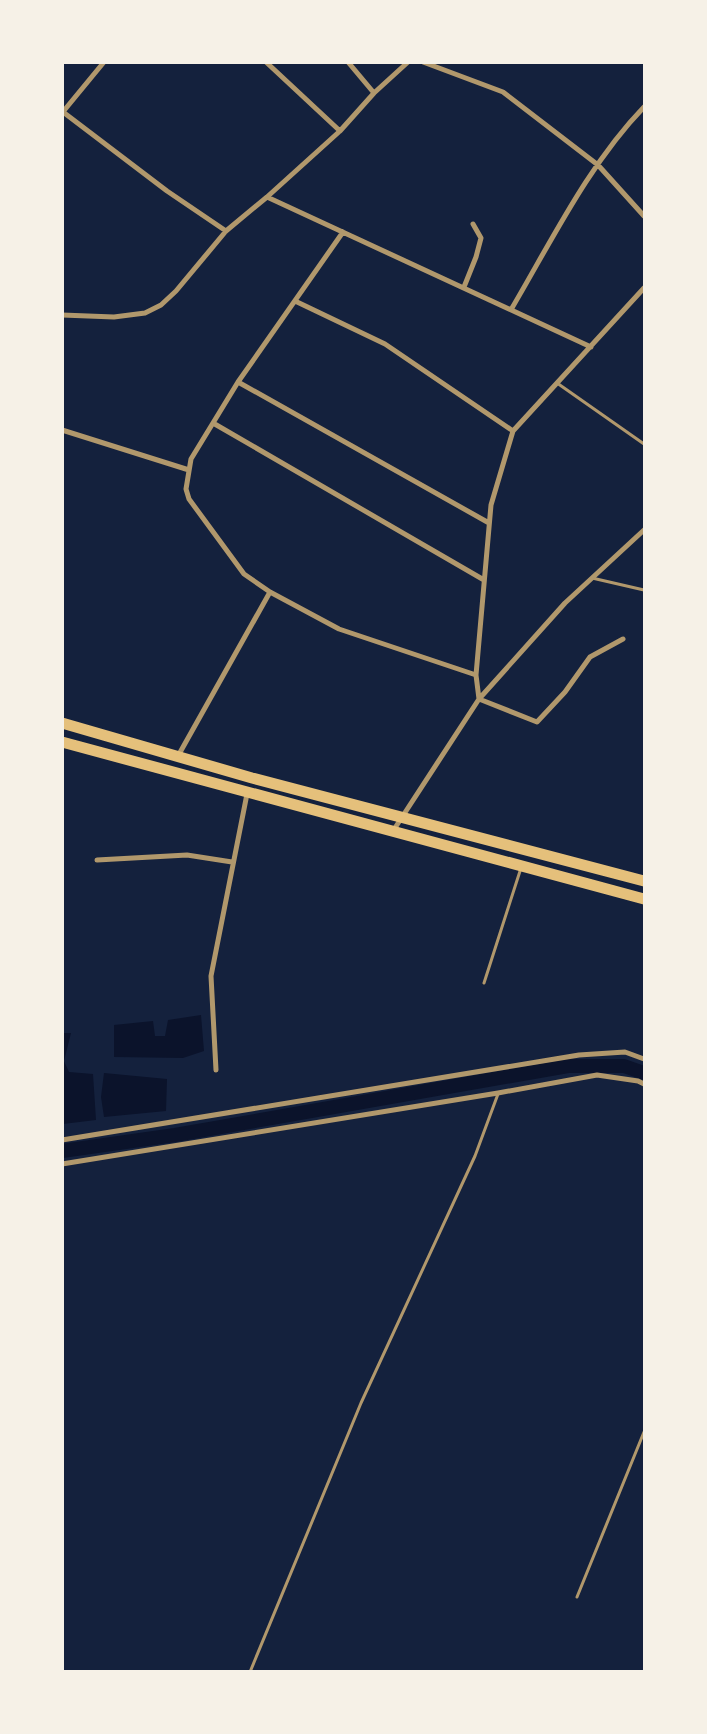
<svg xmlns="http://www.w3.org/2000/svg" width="707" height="1734" font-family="Spectral,serif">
<rect width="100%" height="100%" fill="#14213d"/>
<path fill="#0b132b" d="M201,1015l3,36 -21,7 -69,-1v-32l39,-4 2,15h10l3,-16z
M63,1033h8l-7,28 5,11 24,2 3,46 -33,4z
M104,1073l63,6 -1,32 -62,6 -3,-20z"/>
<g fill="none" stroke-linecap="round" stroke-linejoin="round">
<path stroke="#0b132b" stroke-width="14" d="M62,1151l113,-16 393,-69h56l20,7"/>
<path stroke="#b1986c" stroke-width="3" d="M557,383l87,61
M592,578l52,12
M484,983l37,-115
M577,1597l67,-165
M250,1672l111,-269 114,-247 23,-62"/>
<path stroke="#b1986c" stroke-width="5" d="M266,62l74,69
M348,62l26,31
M423,62l80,30 95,73 46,51
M63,112l104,79 59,40
M62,113l42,-51
M267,197l324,150
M464,287l12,-30 5,-19 -8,-14
M295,301l90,43 128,87
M512,308c40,-68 77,-144 132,-201
M62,315l52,2 31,-4 16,-8 15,-14 50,-60 41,-34 73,-66 34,-38 34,-31
M238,382l251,141
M213,423l271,157
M62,430l127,40
M270,592l-26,-18 -55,-75 -3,-10 5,-30 47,-77 105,-150
M623,639l-33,18 -25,35 -28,30 -58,-23 -3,-24 15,-170 22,-74 131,-143
M178,756l92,-164 69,37 137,46
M393,831l86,-132 86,-96 79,-73
M97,860l90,-5 45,7
M216,1070l-5,-94 36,-182
M62,1140l517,-85 46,-3 19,7
M62,1164l436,-71 99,-18 41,6 6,3"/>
<path stroke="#e5c07b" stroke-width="11" d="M62,723l190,55 392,103
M62,742l582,157"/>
</g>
<rect width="707" height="1734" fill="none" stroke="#f6f1e7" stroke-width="128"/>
</svg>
